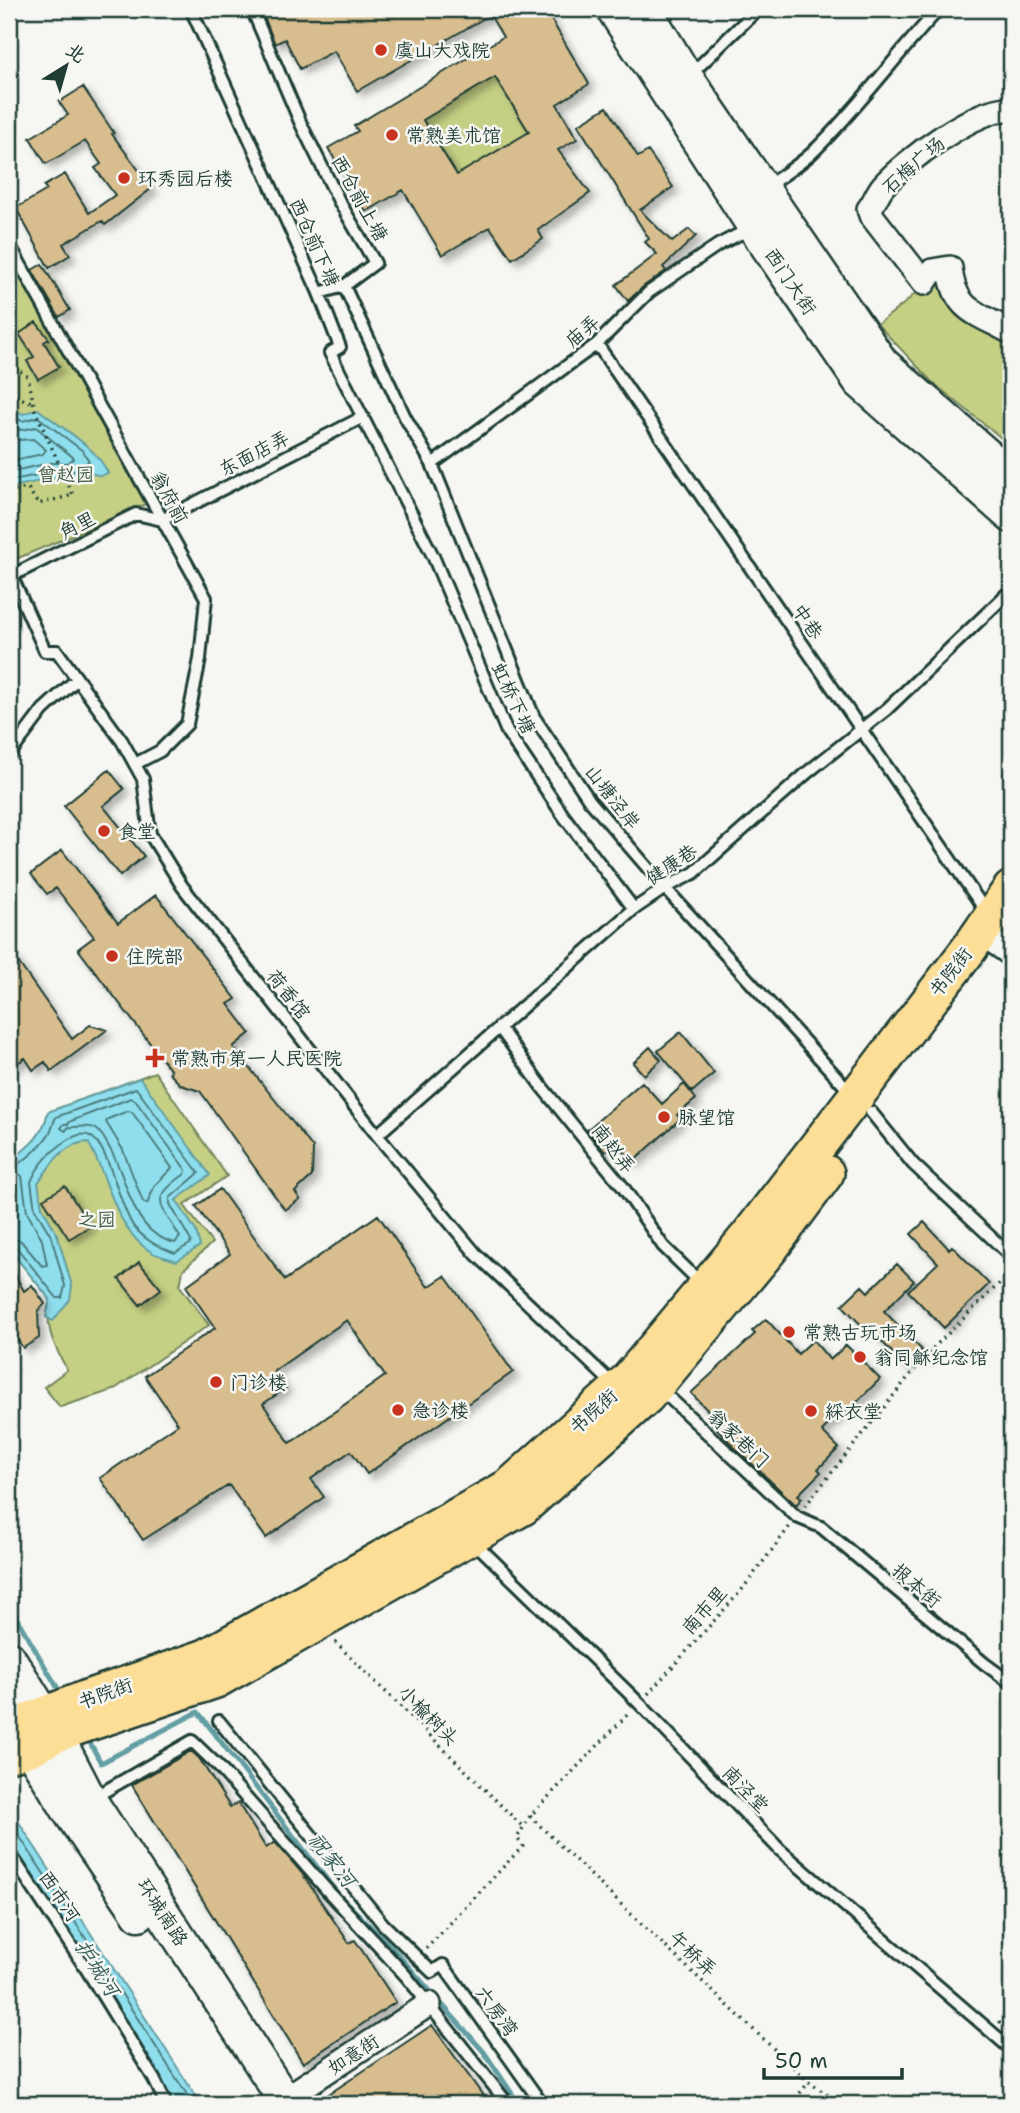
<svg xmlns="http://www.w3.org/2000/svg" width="1020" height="2113" font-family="'Shantell Sans','LXGW WenKai TC',sans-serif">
<defs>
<filter id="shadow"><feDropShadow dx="5.5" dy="5.5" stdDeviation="3.5" flood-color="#0004"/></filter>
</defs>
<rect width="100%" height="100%" fill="#f6f6f2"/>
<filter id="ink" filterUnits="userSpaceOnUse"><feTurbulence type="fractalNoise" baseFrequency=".0143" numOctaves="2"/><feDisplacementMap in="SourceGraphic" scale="14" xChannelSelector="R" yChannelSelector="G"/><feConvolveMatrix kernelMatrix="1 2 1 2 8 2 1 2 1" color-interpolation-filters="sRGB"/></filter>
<g filter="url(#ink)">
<path fill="#c5d084" stroke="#72865c" stroke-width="2" d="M495,77l34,55 -72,43 -34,-55z
M9,257l137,247 -137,58z
M932,271l79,61v114l-79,-64 -55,-58c22,-16 41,-29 55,-53z
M155,1072l72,104 -43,29 28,38 -29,27 -3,16 29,39 -96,65 -53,17 -16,-20 23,-17c-13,-25 -23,-42 -17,-71l-41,-50v-87c19,-15 34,-25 39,-50z"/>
<path fill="#8fdeed" stroke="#629ea3" stroke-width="2" d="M9,408l14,6 15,-5c23,19 58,37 70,64l-7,3 -17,-5 -10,8 -21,-1 -44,10z
M140,1078l70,97 -34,25 20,31 4,15 -23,15c-8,-3 -19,-5 -26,-9 -37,-23 -42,-75 -63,-110 -25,1 -37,22 -50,41l4,24 15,27 15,52 -2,13 -17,22 -7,-4 4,-18 -41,-50v-87c19,-15 34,-25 39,-50z
M9,1807l192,297h-37l-155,-254z"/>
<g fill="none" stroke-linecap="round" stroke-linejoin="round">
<path stroke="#4c7d7e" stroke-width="2" d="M9,415l13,6 16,-4 45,34 6,10 -17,11h-21l-42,9
M9,425l12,5 15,-3 38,31 -6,5h-18l-41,9
M9,437l11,3 13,-1 13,11 -3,4 -34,7
M131,1098l4,2 51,70 -1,4c-37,26 -25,29 -5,63l-5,6c-46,-11 -45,-62 -66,-96 -3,-6 -7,-14 -13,-18 -8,-5 -19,-1 -27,-2l-4,4 -4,-3 3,-4h4l3,-3z
M128,1111l4,1 40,56 -17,17 -8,19 -4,-2 -20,-52 -17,-28 2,-3z
M9,1167c14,-2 32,-21 40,-33 4,-5 4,-12 7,-17l80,-29 63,85 -29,25v6l21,37 -1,3 -15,9c-16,-6 -29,-12 -41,-26 -14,-17 -25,-83 -44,-91 -8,-4 -18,1 -25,6 -14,9 -28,24 -34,40l4,27 16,27 14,50 -3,12h-5l-40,-50 -8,-2
M9,1176l10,-2 3,2 5,36 15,28 5,25 -5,1 -21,-25 -12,-4
M9,1820l184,284"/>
<path stroke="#629ea3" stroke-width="5" d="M9,1605l48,82
M87,1737l14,26 97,-51 140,182 55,55 91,103 35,52"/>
</g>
<path fill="#d8be8e" stroke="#1f3d34" stroke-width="2" fill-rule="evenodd" filter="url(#shadow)" d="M274,9h271l44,75 -32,20 20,35 -19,11 32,43 -52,37 5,9 -31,20 -22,-32 -48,28 -39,-65 -37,22 -38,-64 30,-17 -4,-5 149,-89 -13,-22 -133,76 -23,-40 -34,18 -15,-30 -10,5 -12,-30zM495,77l34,55 -72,43 -34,-55z
M83,87l31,46 -2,1 40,54 -47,37 -3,-4 -39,23 7,11 -21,13 -33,-60 31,-18 -3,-4 21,-12 24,39 26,-18 -20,-27 6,-4 -16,-23 -39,23 -16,-26 38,-23 -9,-13z
M607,107l31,50 10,-6 25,36 -33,23 32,32 17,-13 7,7 -33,31 3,4 -22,15 -16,15 -12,-16 41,-31 -12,-12 4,-3 -71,-114z
M42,264l28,46 -11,7 -27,-47z
M36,322l13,17 -5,3 15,25 -21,12 -11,-18 7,-4 -15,-23z
M109,770l15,19 -21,17 41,50 -24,20 -56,-70z
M62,850l56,73 38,-28 80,104 -8,5 22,29 -17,14 80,101 -1,28 -17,16 5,7 -15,11 -85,-119 -19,-6 -12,-12 2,-2 -93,-122 16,-12 -38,-49 -9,6 -16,-20z
M9,949l63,90 18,-14 17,5 -56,41 -6,-9 -12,8 -8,-12 -16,11z
M681,1032l33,41 -22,19 -34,-41z
M650,1047l11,13 -17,15 -11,-12z
M642,1082l20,22 22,-20 12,15 -19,16 3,4 -47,43 -17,-20 -11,10 -18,-22z
M65,1186l25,40 -21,13 -26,-40z
M220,1189l65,91 93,-65 50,72 17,-11 68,96 -146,102 -16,-23 -40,28 13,18 -58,41 -37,-53 -86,55 -43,-62 78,-54 -33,-48 70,-48 -29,-42 44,-32 -34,-48zM347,1320l38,56 -95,67 -27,-39 23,-16 -12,-17z
M924,1222l25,27 3,-3 37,38 -45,44 -36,-37 30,-28 -27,-29z
M139,1262l22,27 -21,16 -21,-26z
M9,1264l15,27 8,-6 13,19 -7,7 1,27 -16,10 -14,-21z
M897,1264l17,17 -30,30 38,39 -17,16 -37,-39 -3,2 -23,-24 20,-19 6,6z
M766,1319l32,35 15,-14 17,20 16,-15 34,34 -34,34 -4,-3 -20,21 17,17 -21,21 3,3 -23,23 4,3 -6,7 -62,-58 -25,-27 4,-4 -22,-23 64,-59 -3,-3z
M191,1751l8,7 31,49 8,-4 28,45 9,-6 26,30 48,71 6,-3 41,62 -93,61 -171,-278z
M432,2025l57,79h-175z"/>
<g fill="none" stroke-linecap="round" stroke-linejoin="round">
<defs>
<path id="lane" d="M191,9l128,284 21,54 -10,6 103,203 74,176 56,83 71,94
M252,9l49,115 38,77 36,62 -31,23 61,131 27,47 102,253 56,84 75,87 187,206
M689,76l69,-67
M766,187c15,-11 34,-22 48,-36 45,-44 82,-96 125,-142
M9,244l197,354 -6,61 -13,65 -27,27 -25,13
M319,293l25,-7
M597,344l390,569
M432,464l165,-120 52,-52 69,-47 35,-18
M9,577l127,-63 26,6 201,-103
M12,577l33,74h12l65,90 21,38 7,55 32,52 195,249 99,119 140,133
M9,755l34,-45 34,-31
M499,1027l43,60 81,100 40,59 40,39
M871,1112l42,52 98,92
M377,1135l257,-226 31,-21 29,-15 114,-101 79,-63 124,-119
M660,1389l137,128 24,10 164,137 26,19
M474,1542l165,161 141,147 231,199
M219,1721l164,203 49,48 11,-7 99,139
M93,1798l99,-57 26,25 108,123 80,87 102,128
M9,1852l76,115 69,112 12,25"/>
<path id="street" d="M1011,109c-33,-3 -106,52 -128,77 -6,7 -8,16 -14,23l2,6 53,68 8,-12 18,-3c4,43 27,45 61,64
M997,944l14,10
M277,2104l152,-100"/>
<path id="secondary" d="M613,9l141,218 106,155 151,134
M645,9l42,69 195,285 129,113
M9,1658l47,76 34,66 197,304
M16,1726l54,87 69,101"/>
<path id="primary" d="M9,1729l78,-31 119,-41 303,-170 120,-108 121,-145 219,-285 42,-60
M9,1754l21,-6 26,-14 160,-54 307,-173 124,-111 122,-146 57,-77"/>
</defs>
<use href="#lane" stroke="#1f3d34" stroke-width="16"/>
<use href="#street" stroke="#1f3d34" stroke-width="28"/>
<use href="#secondary" stroke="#1f3d34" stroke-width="37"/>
<use href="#primary" stroke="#1f3d34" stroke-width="40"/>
<path stroke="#1f3d34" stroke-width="3.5" stroke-dasharray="2 5" stroke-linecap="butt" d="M9,363l19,14 7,33 38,85 -35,9 -10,-16 -19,3
M9,394l22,8
M805,1506l121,-151 85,-83
M335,1642l187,184
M648,1694l93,-103 49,-65
M530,1816l106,103 173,163 32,22
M426,1949l97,-103 -6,-8 13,-22 100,-104
M999,2023l12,-18
M791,2104l18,-22"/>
<use href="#lane" stroke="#f6f6f2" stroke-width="10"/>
<use href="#street" stroke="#f6f6f2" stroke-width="23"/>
<use href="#secondary" stroke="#f6f6f2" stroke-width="32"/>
<use href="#primary" stroke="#fcde96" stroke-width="35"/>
</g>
</g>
<g fill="#c8321e" stroke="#f6f6f2" stroke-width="2.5">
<circle cx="381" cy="50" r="7"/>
<circle cx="392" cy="135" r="7"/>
<circle cx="124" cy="178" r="7"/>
<circle cx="104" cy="831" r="7"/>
<circle cx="112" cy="956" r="7"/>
<path d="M151.5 1047.5h7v7h7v7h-7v7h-7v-7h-7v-7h7z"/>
<circle cx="664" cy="1117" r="7"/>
<circle cx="789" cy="1332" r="7"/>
<circle cx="860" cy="1357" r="7"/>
<circle cx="216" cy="1382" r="7"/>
<circle cx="398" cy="1410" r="7"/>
<circle cx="811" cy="1411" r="7"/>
</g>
<g text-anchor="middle" stroke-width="5" stroke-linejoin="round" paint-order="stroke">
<g font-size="19" fill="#1f3d34" stroke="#f6f6f2" text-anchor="start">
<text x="395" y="57">虞山大戏院</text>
<text x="406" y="142">常熟美术馆</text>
<text x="138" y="185">环秀园后楼</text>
<text x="118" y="838">食堂</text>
<text x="126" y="963">住院部</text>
<text x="171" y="1065">常熟市第一人民医院</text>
<text x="678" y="1124">脉望馆</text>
<text x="803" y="1339">常熟古玩市场</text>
<text x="874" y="1364">翁同龢纪念馆</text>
<text x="230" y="1389">门诊楼</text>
<text x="412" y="1417">急诊楼</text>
<text x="825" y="1418">綵衣堂</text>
</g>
<g font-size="19" fill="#1f3d34" stroke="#f6f6f2">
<text transform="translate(913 165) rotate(-41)" y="7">石梅广场</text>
<text transform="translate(360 198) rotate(61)" y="7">西仓前上塘</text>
<text transform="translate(315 242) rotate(66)" y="7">西仓前下塘</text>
<text transform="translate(791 281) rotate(56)" y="7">西门大街</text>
<text transform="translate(582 331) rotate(-40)" y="7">庙弄</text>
<text transform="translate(254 453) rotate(-27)" y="7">东面店弄</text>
<text transform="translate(170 497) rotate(61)" y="7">翁府前</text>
<text transform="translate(77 525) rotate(-27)" y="7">角里</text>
<text transform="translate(808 621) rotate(56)" y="7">中巷</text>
<text transform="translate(514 698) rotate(65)" y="7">虹桥下塘</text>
<text transform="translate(613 797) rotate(52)" y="7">山塘泾岸</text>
<text transform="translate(671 864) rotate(-33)" y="7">健康巷</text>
<text transform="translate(950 972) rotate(-52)" y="7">书院街</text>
<text transform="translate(289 994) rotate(52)" y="7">荷香馆</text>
<text transform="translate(614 1148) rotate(52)" y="7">南赵弄</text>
<text transform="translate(593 1411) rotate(-42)" y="7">书院街</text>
<text transform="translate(739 1438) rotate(43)" y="7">翁家巷门</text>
<text transform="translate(917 1585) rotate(40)" y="7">报本街</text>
<text transform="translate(704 1610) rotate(-48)" y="7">南市里</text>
<text transform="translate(105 1693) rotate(-20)" y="7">书院街</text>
<text transform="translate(429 1715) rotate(45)" y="7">小榆树头</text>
<text transform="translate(746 1789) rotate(46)" y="7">南泾堂</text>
<text transform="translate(60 1896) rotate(56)" y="7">西市河</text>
<text transform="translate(163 1912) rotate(57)" y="7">环城南路</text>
<text transform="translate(693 1953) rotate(43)" y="7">午桥弄</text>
<text transform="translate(497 2011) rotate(54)" y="7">六房湾</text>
<text transform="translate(353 2054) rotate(-33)" y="7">如意街</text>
</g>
<g font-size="19" fill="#405a44" stroke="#f6f6f2">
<text x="66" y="481">曾赵园</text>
<text x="97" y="1226">之园</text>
</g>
<g font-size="21" font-style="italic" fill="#355d59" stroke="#f6f6f2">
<text transform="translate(332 1860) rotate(52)" y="7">祝家河</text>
<text transform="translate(97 1968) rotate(57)" y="7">护城河</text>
</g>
</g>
<rect width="1020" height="2113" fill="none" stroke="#f6f6f2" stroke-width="35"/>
<rect x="18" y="18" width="985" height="2078" fill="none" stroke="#1f3d34" stroke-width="2.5" filter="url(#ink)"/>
<g transform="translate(66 66) rotate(37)" stroke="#f6f6f2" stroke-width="5" paint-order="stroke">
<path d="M0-5L12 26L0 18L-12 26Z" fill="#1f3d34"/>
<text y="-10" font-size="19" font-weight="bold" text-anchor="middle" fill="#1f3d34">北</text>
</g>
<path d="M764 2068v10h138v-10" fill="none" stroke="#1f3d34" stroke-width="3.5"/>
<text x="775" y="2068" font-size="21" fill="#1f3d34" stroke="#f6f6f2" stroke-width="5" paint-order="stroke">50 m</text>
</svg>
